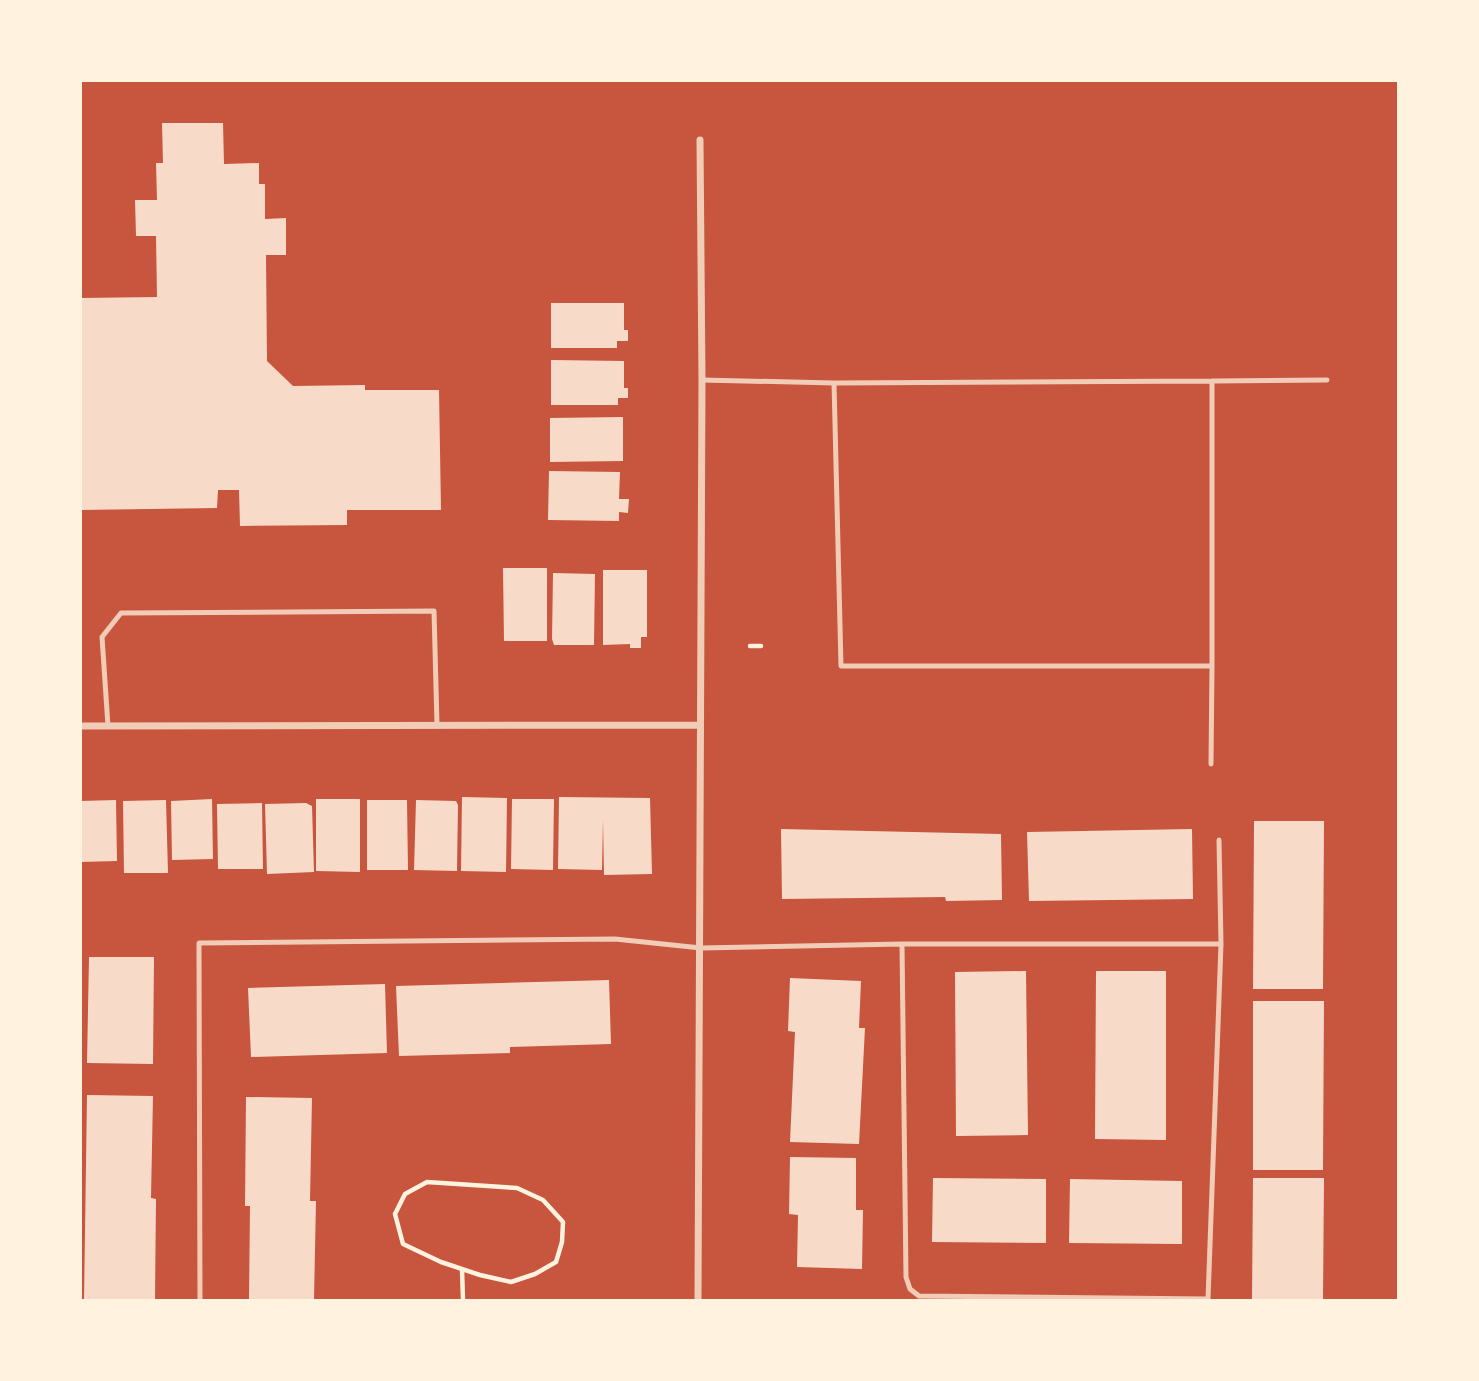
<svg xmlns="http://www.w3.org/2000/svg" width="1479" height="1381" font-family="'Space Grotesk',sans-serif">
<rect width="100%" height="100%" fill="#c8553d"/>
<path fill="#f7dbc8" d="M162,123h61l1,41 35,-1v21h6v35l21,-1v37h-20l1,106 26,25 72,-1v5h74l2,120h-94v15l-107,1 -1,-36h-21l-1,18 -137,2v-212l77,-1 -1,-61h-20l-1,-36h22l-1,-37h7z
M551,303h73v27h4v11h-11v7h-66z
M551,360l73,1v27h4v10h-10v7h-67z
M623,417v44l-73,1v-44z
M549,471l71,1 -1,27h10l-1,14 -9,-1v9l-71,-1z
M503,568h44v73h-43z
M603,570h44v67h-6v11h-11v-4l-27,1z
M553,573l42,1 -1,71h-40l-2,-6z
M462,797l45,1 -1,74 -45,-1z
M559,797l91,1 2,76 -48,1 -1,-55 -1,50 -44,-1z
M212,799l1,60 -41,1 -1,-59z
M316,799h44v73l-44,-1z
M512,799h42l-1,71 -42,-1z
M116,800l1,61 -37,1v-61z
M166,800l2,73h-44l-1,-72z
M367,800h40l1,70h-41z
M416,800l40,1 2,4 -1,66 -43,-1z
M262,803l1,66h-45l-1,-65z
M306,803l6,3 2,66 -47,2 -2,-70z
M1254,821h70l-1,168h-70z
M781,829l220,5 1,66 -56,1 -1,-4 -163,2z
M1192,829l1,70 -164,2 -2,-69z
M89,957h65l-1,107 -66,-1z
M1026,971l2,164 -72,1 -1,-164z
M1096,971h70v169l-71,-1z
M790,978l71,3 -2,47h6l-6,116 -69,-2 5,-110 -7,-1z
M609,980l2,64 -101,3v6l-111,3 -3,-70z
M385,984l2,69 -136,4 -3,-69z
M1253,1001h71l-1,169h-70z
M87,1095l66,1 -2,102 5,1 -1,101h-71z
M246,1097l66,1 -2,103h6l-2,99h-65l1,-94h-5z
M790,1157l66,1v52h7l-1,59 -65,-2 1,-52 -9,-1z
M933,1178l113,1v64l-114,-1z
M1253,1178h71l-1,122h-71z
M1070,1179l112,2v63l-113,-1z"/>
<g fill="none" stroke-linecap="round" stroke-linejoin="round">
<path stroke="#fff3e0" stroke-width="4.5" d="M750,646h11
M427,1182l90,6 26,12 20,22 -1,20 -6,20 -21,12 -24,8 -31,-7 -39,-13 -38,-18 -8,-30 10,-20z
M462,1270l1,30"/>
<path stroke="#f1ccb7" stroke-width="5" d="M702,380l132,3 378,-2v285h-371l-7,-283
M1212,381l115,-1
M108,726l-6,-89 19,-24 313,-2 3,114
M1211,764l1,-98
M902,944h319
M1208,1299l13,-355 -2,-104
M200,1300l-1,-357 416,-4 86,9 201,-4 4,333 4,12 9,7 289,3"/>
<path stroke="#f1ccb7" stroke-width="7" d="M80,726l620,-1
M698,1300l4,-920 -2,-240"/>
</g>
<rect width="1479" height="1381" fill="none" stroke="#fff3e0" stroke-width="164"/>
</svg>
